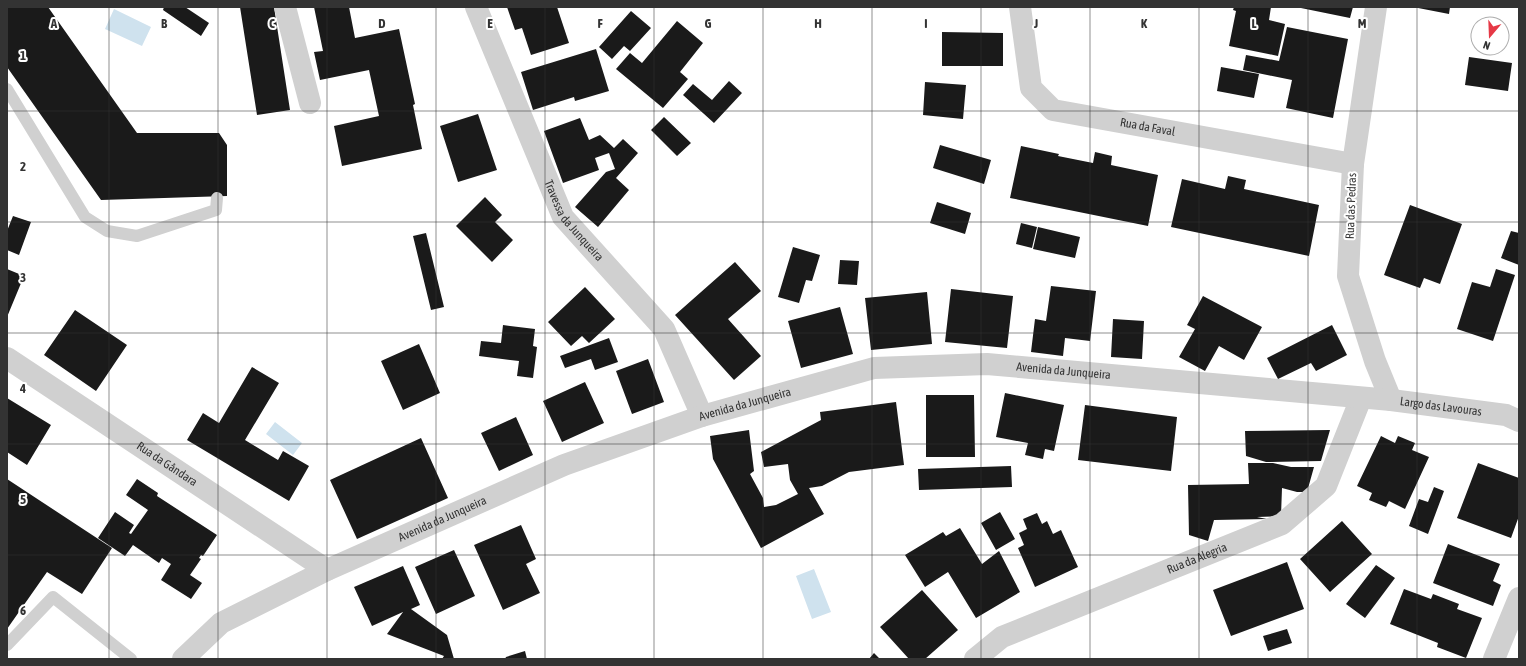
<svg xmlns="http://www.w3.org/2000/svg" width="1526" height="666" font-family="'Asap Condensed',sans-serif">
<rect width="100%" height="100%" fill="#fff"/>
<path fill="#cfe2ee" d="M114,9l37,18 -9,19 -37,-17z
M275,422l27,21 -9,12 -27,-21z
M814,569l17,43 -19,7 -16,-43z"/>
<path fill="#1a1a1a" d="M7,7h41l89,126h82l8,12v51l-126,4 -94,-133z
M164,7h21l24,16 -8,13 -38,-26z
M240,7h34l16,103 -33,5z
M314,7h35l6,31 44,-9 16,75 -2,1 9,44 -80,17 -8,-40 45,-10 -10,-46 -49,10 -6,-28 9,-1z
M507,7h50l12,36 -38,12 -9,-27 -7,2z
M1234,7h37l-2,13 16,4 -7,32 -49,-10 7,-35 -3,-1z
M1296,7h57l-3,11z
M1413,7h37l-1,7z
M631,11l20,17 -21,23 -6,-5 -12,13 -13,-12z
M677,21l26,22 -23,29 8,7 -25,29 -47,-39 14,-16 12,10z
M1287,27l61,12 -15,79 -47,-10 6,-28 -49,-10 3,-15 33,6z
M942,32l61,1v33h-61z
M596,49l13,42 -34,10 -1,-4 -41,13 -12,-38z
M1469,57l43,6 -4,28 -43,-6z
M1221,67l38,7 -5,24 -37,-7z
M729,81l13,12 -28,30 -31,-28 10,-11 19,16z
M925,82l41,3 -3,34 -40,-4z
M478,114l19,56 -39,12 -18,-56z
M664,117l27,26 -14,13 -26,-26z
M580,118l9,22 11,-5 14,13 9,-9 15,14 -22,25 13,12 -31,37 -23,-20 31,-35 9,-3 -6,-16 -14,5 4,12 -36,13 -19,-52z
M940,145l51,15 -7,24 -51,-16z
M1021,146l38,8 -1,2 35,7 2,-11 17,4 -1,9 47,10 -10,51 -138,-28z
M1228,176l18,4 -2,9 75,16 -10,51 -138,-29 11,-48 43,10z
M485,197l17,18 -7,7 18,18 -21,22 -36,-36z
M937,202l34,11 -6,21 -35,-11z
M1410,205l52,19 -22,60 -16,-6 -4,10 -36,-13z
M13,216l18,6 -12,33 -12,-5v-19z
M1021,223l16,4 -5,21 -16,-4z
M1038,227l42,10 -5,21 -42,-9z
M1511,231l8,2v32l-18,-7z
M426,233l18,74 -13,3 -18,-74z
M793,247l27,8 -8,26 -6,-1 -7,23 -21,-6z
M840,260l19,1 -2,24 -19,-1z
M735,262l26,29 -33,28 33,37 -27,24 -59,-65z
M7,269l17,7 -17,41z
M1496,269l19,6 -22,66 -36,-12 15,-47 18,5z
M1051,286l45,5 -6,50 -25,-3 -2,18 -32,-4 4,-33 11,2z
M585,287l30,32 -26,24 -7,-7 -11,10 -23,-24z
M951,289l62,7 -6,52 -62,-6z
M927,292l5,52 -61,6 -6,-52z
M1203,296l59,31 -18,33 -25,-14 -14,25 -26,-14 16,-28 -8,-4z
M840,307l13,47 -52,14 -13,-47z
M75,310l52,35 -31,46 -52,-36z
M1113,319l31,2 -2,38 -31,-2z
M503,325l32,4 -2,17 4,1 -4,31 -16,-2 2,-15 -40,-5 2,-15 20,2z
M1332,325l15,30 -31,16 -5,-8 -33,16 -11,-21z
M609,338l9,24 -23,8 -4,-11 -26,9 -5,-12z
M419,344l21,49 -37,17 -22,-49z
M648,359l16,43 -32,12 -16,-43z
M252,367l27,16 -34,57 33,20 5,-9 26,15 -20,35 -102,-61 16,-27 16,10z
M585,382l19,41 -42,19 -19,-41z
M1005,393l59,12 -10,46 -9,-2 -2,10 -18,-4 3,-12 -32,-6z
M926,395h48l1,62h-49z
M7,398l44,27 -24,40 -20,-13z
M896,402l8,63 -55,7 -27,14 -13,2 15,26 -63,34 -48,-89 -3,-23 39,-6 5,41 -4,3 13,24 1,9 12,-2 22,-11 -8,-14 -2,-16 -24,3 -3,-15 60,-32 -1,-8z
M1085,405l92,12 -6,54 -93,-11z
M516,417l17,38 -34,16 -18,-38z
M1330,430l-9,31 -55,1 -20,-6 -1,-25z
M1381,436l14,7 3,-7 17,7 -3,7 17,7 -24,52 -16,-8 -3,6 -17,-7 3,-7 -15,-7z
M421,438l27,60 -91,41 -27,-59z
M1248,463h25l18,4h23l-7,25h-10l-15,-4 -1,28 -24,1 10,2 -53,1 -6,21 -19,-6 -1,-50 61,-1z
M1478,463l41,15v38l-8,22 -54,-20z
M1011,466l1,21 -93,3 -1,-21z
M7,479l105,69 -30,46 -35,-22 -40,57z
M137,479l21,14 -1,3 60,39 -14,21 -2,-1 -2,3 2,1 -11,16 12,8 -11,16 -30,-19 10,-16 -9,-6 -3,5 -26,-18 -8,11 -27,-18 17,-26 19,13 -5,8 2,1 17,-24 -22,-15z
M1434,487l10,4 -16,43 -19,-8 10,-27 9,3z
M1000,512l15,27 -19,11 -15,-27z
M1037,513l5,11 5,-3 6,13 8,-4 17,37 -43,20 -17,-39 6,-3 -5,-12 8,-4 -4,-10z
M1342,521l30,33 -42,38 -30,-33z
M521,525l15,34 -10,5 14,29 -37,17 -29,-65z
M960,528l22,36 17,-13 21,41 -44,26 -28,-46 -23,15 -20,-32 38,-23 3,4z
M1448,544l52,20 -7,17 8,4 -8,21 -60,-23z
M454,550l21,46 -39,18 -21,-47z
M1287,562l17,47 -73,27 -18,-46z
M1376,565l19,13 -30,40 -19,-14z
M403,566l17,39 -9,4 36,26 7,24h-12l2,-3 -57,-22 16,-22 -31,14 -18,-39z
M1404,589l27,10 2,-5 26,10 -2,5 25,9 -16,40 -29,-11 1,-4 -48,-19z
M922,590l36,40 -33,29h-16l-29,-32z
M1287,629l5,14 -24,8 -5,-15z
M525,651l2,8h-22l1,-2z
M874,653l6,6h-11z"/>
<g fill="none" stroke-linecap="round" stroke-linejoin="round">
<path stroke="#d0d0d0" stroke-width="12" d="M7,89l78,128 22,14 30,5 79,-26 1,-12
M7,645l46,-48 78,62"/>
<g stroke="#d0d0d0" stroke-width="22">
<path d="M285,7l25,96"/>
<path id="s1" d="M476,7l87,210 101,112 38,87"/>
<path id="s2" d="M1020,7l11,81 22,22 300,54"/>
<path d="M1376,7l-23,157 -5,112 27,85 16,39"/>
<path id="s3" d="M7,358l320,212"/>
<path id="s4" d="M975,659l27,-22 280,-113 44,-38 35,-88"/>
<path d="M1494,659l25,-61"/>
</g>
<path stroke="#d0d0d0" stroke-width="22" id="s5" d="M183,659l38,-36 106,-53 237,-105 138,-49 172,-48 113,-4 404,36 115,15 13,6"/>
</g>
<path fill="none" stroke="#333" stroke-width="1" stroke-opacity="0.55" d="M109,7v652M218,7v652M327,7v652M436,7v652M545,7v652M654,7v652M763,7v652M872,7v652M981,7v652M1090,7v652M1199,7v652M1308,7v652M1417,7v652M7,111h1512M7,222h1512M7,333h1512M7,444h1512M7,555h1512"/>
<g text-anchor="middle" stroke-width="4" stroke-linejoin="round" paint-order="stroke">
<g font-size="12" fill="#333" stroke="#fff">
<text dy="4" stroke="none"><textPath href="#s2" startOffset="209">Rua da Faval</textPath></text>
<text transform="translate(1351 206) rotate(-88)" y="4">Rua das Pedras</text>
<text dy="4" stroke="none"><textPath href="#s1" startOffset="236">Travessa da Junqueira</textPath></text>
<text dy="4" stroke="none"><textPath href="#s5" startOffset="945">Avenida da Junqueira</textPath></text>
<text dy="4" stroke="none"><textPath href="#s5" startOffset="621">Avenida da Junqueira</textPath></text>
<text dy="4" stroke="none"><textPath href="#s5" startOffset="1324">Largo das Lavouras</textPath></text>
<text dy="4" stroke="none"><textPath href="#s3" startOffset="192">Rua da Gândara</textPath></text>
<text dy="4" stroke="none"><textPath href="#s5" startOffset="297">Avenida da Junqueira</textPath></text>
<text dy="4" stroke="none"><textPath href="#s4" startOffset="245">Rua da Alegria</textPath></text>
</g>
</g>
<g font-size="13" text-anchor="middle" font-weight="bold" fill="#333" stroke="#fff" stroke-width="4" stroke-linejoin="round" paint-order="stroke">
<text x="54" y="28">A</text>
<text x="164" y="28">B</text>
<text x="272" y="28">C</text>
<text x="382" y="28">D</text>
<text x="490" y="28">E</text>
<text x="600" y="28">F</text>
<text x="708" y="28">G</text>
<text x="818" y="28">H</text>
<text x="926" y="28">I</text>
<text x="1036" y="28">J</text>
<text x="1144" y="28">K</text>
<text x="1254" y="28">L</text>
<text x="1362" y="28">M</text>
<text x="23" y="60">1</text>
<text x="23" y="171">2</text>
<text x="23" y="282">3</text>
<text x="23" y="393">4</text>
<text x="23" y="504">5</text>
<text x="23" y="615">6</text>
</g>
<rect width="1526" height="666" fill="none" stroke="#333333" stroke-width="16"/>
<g transform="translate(1490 36) rotate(199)"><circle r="19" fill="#ffffff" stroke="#adadad"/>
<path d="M0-3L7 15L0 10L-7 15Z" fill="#e63946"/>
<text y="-6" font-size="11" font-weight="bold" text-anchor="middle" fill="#333333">N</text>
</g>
</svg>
